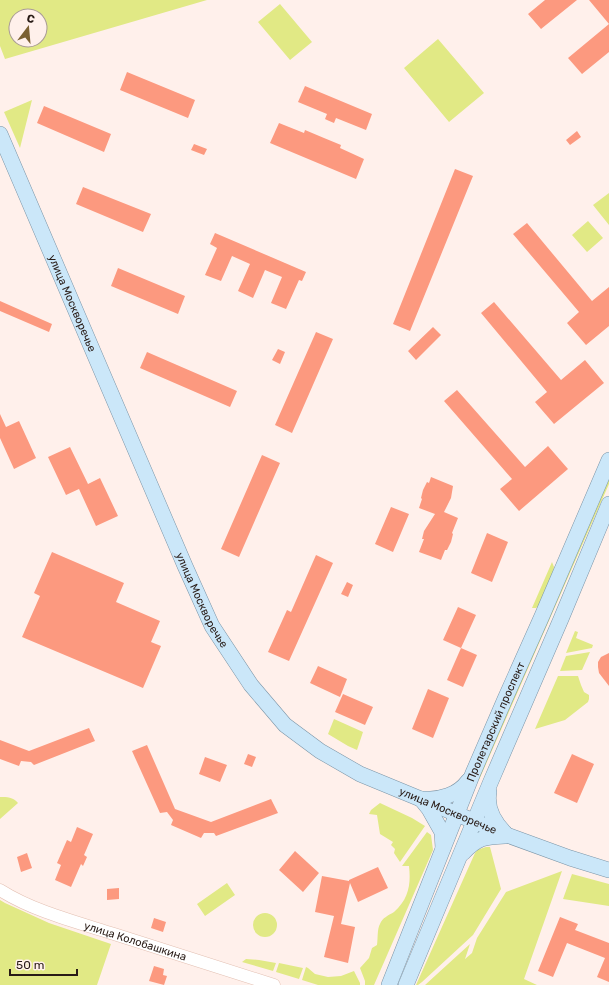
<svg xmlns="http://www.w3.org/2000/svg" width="609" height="985" font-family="Rubik,sans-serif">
<rect width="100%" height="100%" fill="#fff0eb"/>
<path fill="#e1e985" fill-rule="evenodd" d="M0,0h207l-202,59 -5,-13zM16,16h24v24h-24z
M280,4l32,38 -22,18 -32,-38z
M438,39l46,54 -35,29 -45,-54z
M32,100l-12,48 -16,-36z
M609,193v32l-16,-20z
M588,221l15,17 -16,14 -15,-17z
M609,475v9l-130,296 -3,-1z
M552,562l2,5 -1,7 -14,32 -3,2h-4z
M575,631l3,1 -2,6 17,7 -1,3 -26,5z
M590,652l-8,18 -22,1 6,-15z
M558,676h20l3,9 3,7 5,3v4l-1,3 -23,18 -30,9z
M334,719l29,13 -6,18 -9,-4 -20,-12z
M0,797c7,0 13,0 18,6l-18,16z
M380,803l32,15 13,8 -25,36 -6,-9 1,-4 -4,-4 2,-3 -13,-8 -3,-19 -8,-1 2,-4z
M427,832l4,3 2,15 -59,135h-9v-4l-5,-13 9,-10 3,-10 5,-3c1,-6 0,-16 3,-21 2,-6 9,-9 14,-12 15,-13 17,-28 15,-46h-7z
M486,847h4l11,42 -28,46 -51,47 -4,3h-2l59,-132 2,-3z
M562,871l-38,108 13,6h-112l45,-41 -5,15 7,-6 5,-15 29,-46z
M572,874l37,10v22l-46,-7z
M227,883l8,12 -30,21 -8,-12z
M0,900l5,3 44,20 62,21 -14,41h-97z
M253 925a12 12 0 1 1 24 0a12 12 0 1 1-24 0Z
M246,959l13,1 17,3 -3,8 -31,-9z
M279,963l24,5 -4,11 -23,-7z
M306,967l2,1 7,6 13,3 13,-1 13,-5 6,12v2h-42l-16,-5z"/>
<path fill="#fc997f" d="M545,0h32l-36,29 -13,-15z
M589,0h20v24z
M609,24v28l-27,22 -14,-16z
M127,72l68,28 -7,18 -68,-28z
M305,86l67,28 -6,16 -30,-12 -2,5 -7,-3 -2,-1 2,-5 -29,-12z
M44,106l67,28 -7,18 -67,-29z
M279,123l25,10 1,-3 19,8 17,7 -1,3 24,11 -8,20 -86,-36z
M577,131l4,6 -11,8 -4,-5z
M194,144l13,5 -3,6 -13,-5z
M455,169l18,7 -63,155 -17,-7z
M83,187l68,27 -8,18 -67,-28z
M527,223l65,78 17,-14v39l-23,19 -19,-22 12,-11 -66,-78z
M215,233l91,39 -4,9 -3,-1 -13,29 -15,-6 11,-26 -17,-7 -12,28 -15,-7 12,-27 -18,-8 -11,25 -16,-6 12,-27 -7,-4z
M118,268l67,28 -7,18 -67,-28z
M0,301l52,23 -3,8 -49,-21z
M494,302l67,78 24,-20 19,23 -50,41 -19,-22 12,-10 -66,-79z
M433,327l8,8 -25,25 -8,-9z
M316,332l17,7 -41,94 -17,-8z
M278,349l7,3 -5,12 -8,-4z
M147,352l90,39 -7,16 -90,-39z
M457,390l68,77 23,-21 20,23 -49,42 -19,-22 12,-10 -68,-78z
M0,414l6,13 13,-6 17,37 -22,11 -14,-31z
M70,447l18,37 12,-6 18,38 -22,10 -17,-37 -13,6 -18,-38z
M262,455l18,8 -41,94 -18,-8z
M431,477l22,9 -2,12 -7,14 14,6 -6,15 1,1 -2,8 -4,8h-2l-4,10 -22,-8 5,-13h-2l2,-8 11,-17 -16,-6 3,-9 -1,-1 2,-8 4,-8 2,1z
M391,507l18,7 -16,38 -18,-8z
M487,533l21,9 -16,40 -21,-9z
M52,552l72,31 -8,19 44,19 -9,21 10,4 -18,42 -121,-51 18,-41 -6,-3z
M316,555l17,8 -44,98 -21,-9 19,-42 4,2z
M347,582l6,3 -5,12 -7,-3z
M458,607l18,8 -15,33 -18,-8z
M461,648l16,7 -14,32 -16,-7z
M609,653v33l-10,-13 -1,-6v-5l3,-5z
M318,666l29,13 -7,18 -30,-14z
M428,689l21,9 -16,40 -21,-9z
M343,694l30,13 -8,18 -30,-13z
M89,728l6,13 -61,24 -3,-3 -10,-1 -2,5 -19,-7v-19l29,11z
M147,745l28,64 36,13 60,-23 7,14 -62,23 -2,-3h-10l-3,5 -30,-13 2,-5 -6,-8 -7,1 -28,-62z
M248,754l8,3 -4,10 -8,-3z
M572,754l22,10 -17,39 -23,-10z
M205,757l22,8 -7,17 -21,-8z
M77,827l16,7 -9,21 3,2 -4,9 -2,-2 -10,23 -16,-7 6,-15 -4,-2 10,-23 4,2z
M295,851l24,22 -16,19 -24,-22z
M27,853l5,15 -11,4 -4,-15z
M378,867l10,21 -30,14 -8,-19 -9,41 14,3 -7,36 -24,-6 10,-41 -19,-4 7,-36 27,5v-1z
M119,888v11l-12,1v-11z
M560,917l18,7 -3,6 34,13v39l-12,-5 8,-19 -38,-15 -14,34 -15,-6z
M154,918l12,4 -3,10 -12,-4z
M154,966l10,3 -1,6 4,1 -3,9 -15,-4z"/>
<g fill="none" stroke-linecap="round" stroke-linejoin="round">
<defs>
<g id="minor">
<path id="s1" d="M0,890c33,21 76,32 114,44 53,17 107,34 160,51"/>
</g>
<g id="major">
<path id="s2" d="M0,134l185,432 27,60 39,59 34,40 35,26 40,23 80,33 67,28 63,23 39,12"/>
<path d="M489,792c-3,17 5,30 16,41"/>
<path d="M421,799l8,10 13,23 1,16"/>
<path d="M424,799c16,1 34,-4 44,-18"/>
<path d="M463,853c15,-16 22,-16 43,-17"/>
<path id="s3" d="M389,985l84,-212 32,-74 37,-83 67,-156"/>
<path d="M406,985l85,-204 70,-162 48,-115"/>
</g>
</defs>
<use href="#minor" stroke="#e3c0b3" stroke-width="13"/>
<use href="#major" stroke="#7c95a7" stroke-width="16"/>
<use href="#minor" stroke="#fff" stroke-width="12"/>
<use href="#major" stroke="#cbe7f9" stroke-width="15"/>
</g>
<g text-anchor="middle" stroke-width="3" stroke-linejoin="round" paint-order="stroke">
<g font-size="11" fill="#281b16" stroke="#fff0eb">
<text dy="4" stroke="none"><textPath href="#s2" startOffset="184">улица Москворечье</textPath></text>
<text dy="4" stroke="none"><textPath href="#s2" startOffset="508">улица Москворечье</textPath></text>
<text dy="4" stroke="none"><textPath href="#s3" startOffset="284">Пролетарский проспект</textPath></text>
<text dy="4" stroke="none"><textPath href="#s2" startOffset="844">улица Москворечье</textPath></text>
<text dy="4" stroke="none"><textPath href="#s1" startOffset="145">улица Колобашкина</textPath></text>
</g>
</g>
<g transform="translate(28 28) rotate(16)"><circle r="19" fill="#fff0eb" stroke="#a99b96"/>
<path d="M0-3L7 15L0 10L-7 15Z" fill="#7b6032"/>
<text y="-6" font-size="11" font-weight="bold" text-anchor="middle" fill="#281b16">С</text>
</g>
<path d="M10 969v6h67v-6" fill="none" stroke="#281b16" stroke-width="2"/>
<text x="16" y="969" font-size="12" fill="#281b16" stroke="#fff0eb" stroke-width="3" paint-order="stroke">50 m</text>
</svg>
